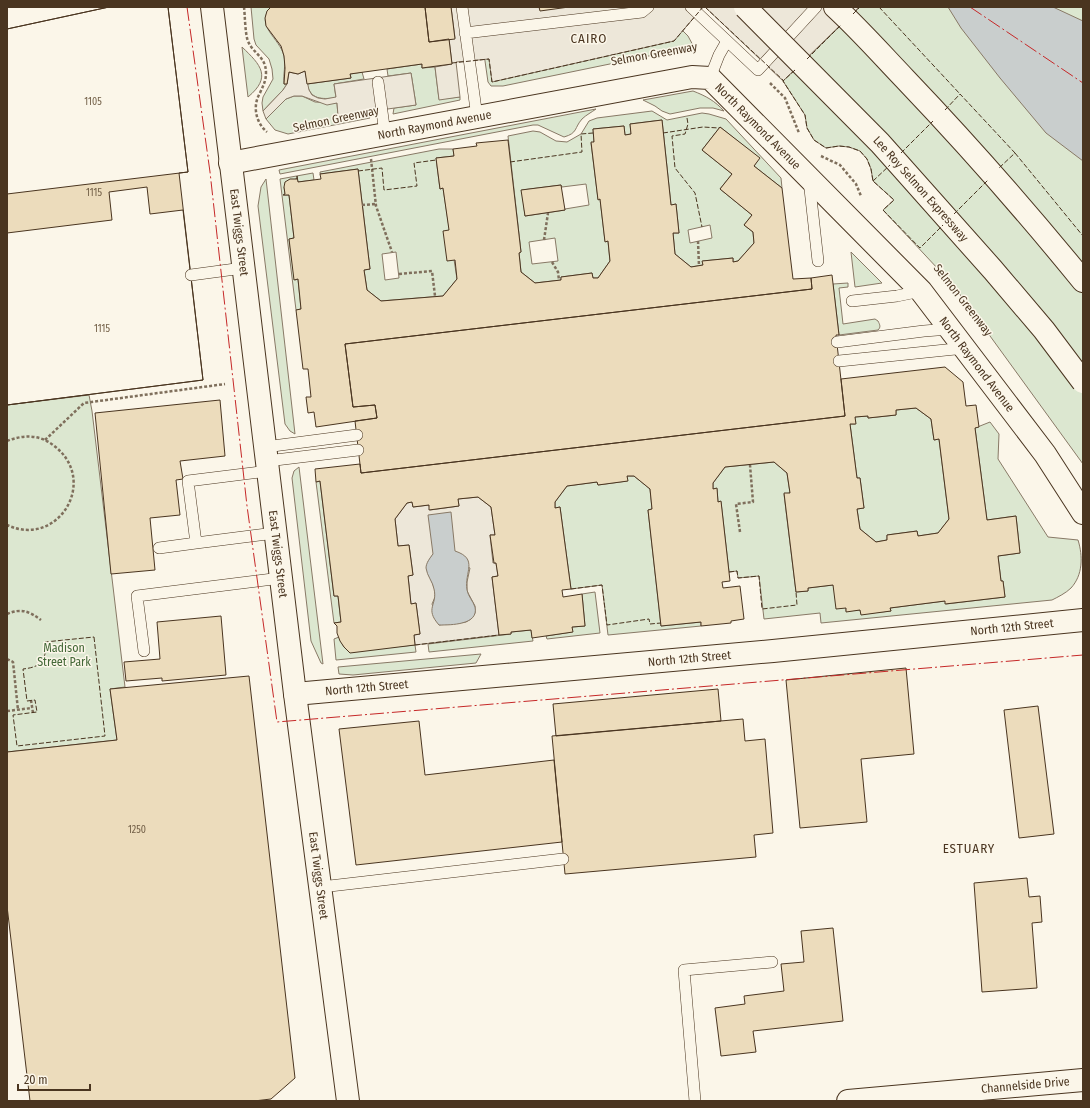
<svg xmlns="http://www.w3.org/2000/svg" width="1090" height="1108" font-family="'Fira Sans Condensed',sans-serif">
<rect width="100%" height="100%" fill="#fbf6e9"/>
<path fill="#dce7d0" stroke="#887966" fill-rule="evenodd" d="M251,7h20c-17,19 9,31 13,49 2,9 -1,18 0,28h3l-4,6 -20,21 -1,-8 1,-6 10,-18 -1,-10 -3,-10 -13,-14 -2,-6z
M860,7h223v457l-130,-179 -70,-75 11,-10 -21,-19 -2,-12 -4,-10 -7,-8 -11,-4 -10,-1 -13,2 -12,-8 -7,-12 -2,-13 -22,-34z
M669,17l19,19 7,13 -27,3 -165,34h-12l-3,-4 -5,-35z
M242,47c19,18 30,30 6,50z
M422,64v4l13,-1 4,32 21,-2v3l-67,14 1,-6 22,-3 -5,-32 -23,3 -1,-7z
M362,72l2,7 -30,5 2,14c-15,1 -25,2 -29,-14l44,-6 -1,-4z
M693,91c13,5 22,10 31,20l-11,-3h-13l-30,6 -8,-3 -7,-5 -12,-6z
M294,96h8l13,6 22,1 1,13 27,-3 3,2 2,3 -82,16 -13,-4 -9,-11 20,-20z
M596,109c-4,3 -10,6 -14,10 -8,9 -4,14 -18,18l-26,-12h-5l-253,49 -1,-4z
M652,111l15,9 35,-7 7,1 17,5 55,59 1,10 -28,-22 5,-8 -39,-31 -18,23 30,24 -12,15 32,26 -8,10 9,7 1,11 -16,18 -5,1v-4l-30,3v4l-12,2 -16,-13 -2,-21h6l-3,-29 -5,1 -9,-85 -32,4 1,10 -6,1 -1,-9 -31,3 1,13 -3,1 7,56h2l5,42h3l2,20 -12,17h-5l-1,-5 -31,4v3l-26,3 -14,-11 -2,-19 2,-1 -13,-116 25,-5 7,1 16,9 11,1 14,-8 8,-13 8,-3zM586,184l3,21 -24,4v1l-40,6 -3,-26 39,-5 1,2zM710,225l2,13 -22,5 -2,-13zM555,238l3,23 -26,3 -3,-22z
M439,149h14l1,7 -18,2 4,31 3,-1 14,91 -14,17 -62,5 -14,-11 -3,-20 6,-1 -12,-100 -38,5v-2zM396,252l3,26 -14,2 -3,-26z
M313,173l1,7 -16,2 -1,-4 -13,9 1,7 -1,1h5l5,43 -5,1 6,41 3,-1 3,30 -5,1 -16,-131z
M266,179l29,255 -5,-3 -5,-7 -27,-218 3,-19z
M851,252l31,31 -27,4z
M848,283v4l-9,1 4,36 32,-5 3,2c2,4 3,6 0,9l-39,5 -6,-51z
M89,395l3,16 33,276 -15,2 7,51 -110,12v-347z
M916,408l15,11 3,21 5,-1 10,80 -11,14 -20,3 -1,-5 -30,4v5l-11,2 -16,-13 -3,-20 7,-1 -4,-30h-3l-7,-54h5v-7l13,-1v2l28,-3v-5z
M990,422l9,12 -1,25 50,78 30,3c5,16 5,35 -7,48 -5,5 -13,9 -19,12l-231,23 -1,-10 -56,6 -5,-43 -21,2 -1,-7 -8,1 -8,-70h-3l-1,-13h-4v-6l12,-16 49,-5 13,11 3,20 -6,1 12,98 12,-1v-3l25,-3 13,23v3l14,-1 1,4 30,-3 -1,-3 55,-7 1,3 59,-7 -2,-16h-2l-3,-25 22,-3 -4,-37 -29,4 -12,-92z
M299,467l24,197 -2,-1 -10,-22 -19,-163 2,-7z
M627,476h7l16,13 2,20 -4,1 13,116 40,-4v4l-93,9 -6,-50 -31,4 -11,-82 -5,1v-6l12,-16 30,-4 1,3 29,-4z
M320,481l14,115h4l3,26 -7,1 -18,-141z
M595,592l5,41 -53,6 -1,-3 26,-4v-5l13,-1 -3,-32z
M531,630l2,11 -104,11 -1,-8 83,-10v-2z
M339,637l5,10 4,4 67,-6 1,7 -80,8 -2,-21z
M481,654l-5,9 -123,12 -14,-1 -1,-7z"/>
<path fill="#ede7d9" stroke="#887966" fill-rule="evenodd" d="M451,7h252l-29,34 -182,41 -3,-23 -33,3 4,35 -21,3 -4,-33 17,-3 -3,-25 6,-1z
M705,7h154l-76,74z
M305,71l4,19 3,5 6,3 7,1 11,-2 -2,-13 77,-11 5,32 -78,11 -1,-13 -10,2 -25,-9h-8l-8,3 -20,20 -3,-8 20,-21 4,-6 2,-12 9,2z
M478,497l13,10 4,28h-5l3,28h3l2,13 -6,1 7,58 -84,10 -1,-10 6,-1 -4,-31 -5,1 -3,-28 5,-1 -4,-30 -11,1 -3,-27 12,-16 5,-1 1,5 16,-2 1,5 29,-4 -1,-7zM433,554l37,14 -3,14v9l8,15v7l-4,6 -5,3 -27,3 -7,-21 3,-7v-7l-3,-8 -4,-20z"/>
<path fill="#c9cecd" stroke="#887966" d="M948,7h105l30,14v140l-37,-28 -46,-55 -39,-50z
M451,512l4,39c24,8 9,21 12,39 1,6 6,11 8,17 4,18 -24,18 -36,18 -15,-17 -1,-20 -5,-36 -1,-7 -7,-13 -8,-21 0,-5 4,-10 7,-14l-5,-39z"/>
<path fill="#ecdcbc" stroke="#4a3520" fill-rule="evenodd" d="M109,7h59l20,165 -9,1 24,207 -196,25v-376z
M109,7h59l20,165 -181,22v-165z
M271,7h154l4,35 20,-3 3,25 -30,4v-4l-72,10 1,4 -44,6 -2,-13 -7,3 -9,-2 -2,12h-3l1,-16 -1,-12 -3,-10 -15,-20 -1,-8 2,-7z
M425,7h26l4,32 -26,3z
M539,7h30l-29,4z
M662,120l9,85 5,-1 3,29h-6l2,21 16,13 12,-2 -1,-4 31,-3v4l5,-1 16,-18 -1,-11 -9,-7 8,-10 -32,-26 12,-15 -30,-24 18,-23 40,31 -6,8 28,22 11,91 18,-1 1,11 -467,55 8,63 22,-2 2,13 -61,9 -2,-15 -6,1 -2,-16h5l-3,-28h-5l-7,-59 5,-1 -3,-30 -4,1 -5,-41 5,-1 -5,-43h-6l2,-1 -1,-7 1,-5 5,-3h7v-3l1,6 23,-3 -1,-5 38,-5 12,100 -6,1 3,20 14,11 62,-5 14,-17 -2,-19 -8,1 -4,-30 6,-1 -6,-42 -3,1 -4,-31 18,-2 -1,-7 24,-3 -1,-3 32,-3 13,112 -2,1 2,19 14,11 26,-3v-3l31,-4 1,5h5l12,-17 -2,-20 -3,1 -5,-43 -2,1 -7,-58h3l-1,-13 31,-3 1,9 6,-1 -1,-10z
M561,185l4,25 -40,6 -4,-26z
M147,187l3,27 33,-4 20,170 -196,25v-172l105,-13 -3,-28z
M832,275l7,60h-3l9,81 -484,57 -6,-52 22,-3 -2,-13 -22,2 -8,-63 467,-55 -1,-11z
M945,367l18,15 3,24 10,-1 3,22 -4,1 12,92 29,-4 4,37 -22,3 3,25h2l2,16 -60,7v-3l-55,7 1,3 -30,4 -1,-5 -14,2v-4l-10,1 -3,-24 -25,3v3l-12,1 -12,-99h6l-3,-20 -13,-11 -49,5 -12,16v6l4,-1 1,14 3,-1 9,80 -8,1 1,6 17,-2 4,33 -13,2v2l-30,3v-4l-40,4 -13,-116 4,-1 -2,-20 -16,-13h-7l1,5 -30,4 -1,-3 -30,4 -12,16v6l5,-1 11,82 -9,1 1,7 19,-3 3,32 -13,1 1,5 -41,6 -1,-8 -20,2v2l-12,1 -7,-58 6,-1 -2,-13h-2l-4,-28h5l-4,-28 -13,-10 -20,2 1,7 -30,4v-5l-16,2 -1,-5 -5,1 -12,16 3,27 11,-1 4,30 -5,1 3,28 5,-1 4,31 -6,1 1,10 -65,8 -6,-6 -4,-6 -3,-8v-7l-3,-3 7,-1 -3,-26h-4l-14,-115 -4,1 -1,-13 45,-5 1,9 484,-57 -4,-37zM916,408l15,11 3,21 5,-1 10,80 -11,14 -20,3 -1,-5 -30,4v5l-11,2 -16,-13 -3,-20 7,-1 -4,-30h-3l-7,-54h6l-1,-7 13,-1v2l28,-3v-5z
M220,400l5,56 -45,5 3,18 -7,1 4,35 -30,3 5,52 -44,4 -16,-161z
M221,616l5,59 -64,6v-3l-36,3 -2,-19 36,-3 -3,-37z
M906,668l8,86 -53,5 6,63 -67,6 -14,-148z
M249,676l46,402 -24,21 -17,2h-224l-23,-195v-154l110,-12 -7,-51z
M718,689l3,32 -165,15 -3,-32z
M1038,706l16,128 -35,4 -15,-128z
M743,719l2,22 20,-2 8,94 -19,2 2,22 -191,17 -13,-138z
M419,721l6,54 129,-15 8,82 -206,23 -17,-136z
M1027,878l2,19 11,-1 2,26 -10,1 5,65 -55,4 -8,-109z
M833,928l10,93 -90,10 3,21 -35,4 -6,-48 30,-4 -1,-8 40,-5 -3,-27 23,-2 -3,-31z"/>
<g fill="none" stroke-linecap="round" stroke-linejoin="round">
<defs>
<path id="service" d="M462,7l15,110
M691,7l67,63 58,-63
M465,33l177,-21 6,-5
M710,78l9,-23 8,-14
M378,82l7,52
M809,180l9,81
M191,275l52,-7
M852,301l45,-5 24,-5
M837,342l87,-11 26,-2
M839,361l126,-13
M265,447l92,-12
M267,461l91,-11
M268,471l-80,10 8,62 79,-10
M159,548l37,-5
M144,651l-7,-55 144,-18
M321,887l242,-28
M695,1101l-11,-131 88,-8"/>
<g id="minor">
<path id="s1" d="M230,163l462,-86 18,1 211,213 124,163 38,59"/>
<path id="s2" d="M295,694l478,-43 310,-31"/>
</g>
<g id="primary">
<path id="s3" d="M212,7l83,687 53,407"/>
<path id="s4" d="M848,1101l235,-21"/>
</g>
<path id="motorway" d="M835,7c25,23 47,48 70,72 62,65 121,132 178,202"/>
</defs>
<use href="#service" stroke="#4a3520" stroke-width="12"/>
<use href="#minor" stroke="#4a3520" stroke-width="24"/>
<use href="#primary" stroke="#4a3520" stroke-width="24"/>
<use href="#motorway" stroke="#4a3520" stroke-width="24"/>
<path stroke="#7f6f5c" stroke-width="2.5" stroke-dasharray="3 2" stroke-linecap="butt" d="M244,7c1,8 1,27 4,34 5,13 18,15 18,32 0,8 -3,13 -6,20 -8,13 -4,30 7,39
M770,83l15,15 14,35
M821,156l19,9 16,19 5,12
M371,159l5,47 16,46
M362,205l14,-1
M544,240l4,-27
M698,241l1,25
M552,262l6,10 1,8
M399,274l33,-3 3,25
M45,440l39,-37 141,-19
M7,441c15,-6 32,-7 46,4 47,34 6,104 -46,80
M740,532l-4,-28 17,-2 -3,-37
M7,614c14,-6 22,-3 34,6
M7,659l6,3 5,48
M31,700l2,13
M7,711l25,-3"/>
<use href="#service" stroke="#fbf6e9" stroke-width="11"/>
<use href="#minor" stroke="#fbf6e9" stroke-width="22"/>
<use href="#primary" stroke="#fbf6e9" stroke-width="22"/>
<use href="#motorway" stroke="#fbf6e9" stroke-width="22"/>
<defs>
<g id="motorway-bridge">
<path id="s5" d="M745,7l135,136 113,127 51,60 39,52"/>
</g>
</defs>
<use href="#motorway-bridge" stroke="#4a3520" stroke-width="24" stroke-linecap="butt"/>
<use href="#motorway-bridge" stroke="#fbf6e9" stroke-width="22"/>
<path stroke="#4a3520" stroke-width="1" stroke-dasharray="5 2" stroke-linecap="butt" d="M705,7l79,74
M879,7l81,87
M853,14l7,-7
M807,59l34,-34
M452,63l37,-4 3,23 182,-41 29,-34
M795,70l-12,11 22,34 2,13 7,12 12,8 13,-2 10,1 11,4 7,8 4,10 2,12 21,19 -11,10 37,38 23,-23
M945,110l15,-16 55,59 -16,15
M687,118l1,6 -3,10 -13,2 3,32 20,25 7,34
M663,133l40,-6 16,1
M901,153l32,-32
M1015,153l68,83
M510,162l72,-10 -1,-18 12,-1
M358,171l24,-3 2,22 33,-4 -3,-23 22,-3
M873,181l17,-16
M954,214l34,-34
M729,572l8,-1 1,7 21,-2 3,33 35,-4 -1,-13
M571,589l31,-4 5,40 42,-6 1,5 11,-1
M94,637l11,99 -88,10 -4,-31 24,-3 -2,-12 -8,1 -4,-32c18,-2 24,-8 22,-27z
M415,645l84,-10"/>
<path stroke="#c62828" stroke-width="1" stroke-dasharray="14 3 2 3" stroke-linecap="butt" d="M187,7l23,165 37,334 30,216 806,-67
M970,7l113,76"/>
</g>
<g text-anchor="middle" stroke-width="3" stroke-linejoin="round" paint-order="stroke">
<g font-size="10" fill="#725f47">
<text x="93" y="105">1105</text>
<text x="94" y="196">1115</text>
<text x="102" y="332">1115</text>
<text x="137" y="833">1250</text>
</g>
<g font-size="12" fill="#4a3520" stroke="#fbf6e9">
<text transform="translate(654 54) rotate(-10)" y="4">Selmon Greenway</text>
<text transform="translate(336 119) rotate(-12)" y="4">Selmon Greenway</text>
<text dy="4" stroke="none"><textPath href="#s1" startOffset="208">North Raymond Avenue</textPath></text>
<text dy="4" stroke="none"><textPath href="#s1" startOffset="556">North Raymond Avenue</textPath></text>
<text dy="4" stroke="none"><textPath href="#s5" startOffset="253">Lee Roy Selmon Expressway</textPath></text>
<text dy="4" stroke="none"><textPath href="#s3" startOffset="227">East Twiggs Street</textPath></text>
<text transform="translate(963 300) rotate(52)" y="4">Selmon Greenway</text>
<text dy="4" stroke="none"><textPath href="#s1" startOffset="880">North Raymond Avenue</textPath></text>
<text dy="4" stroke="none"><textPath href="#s3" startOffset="551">East Twiggs Street</textPath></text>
<text dy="4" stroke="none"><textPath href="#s2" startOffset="720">North 12th Street</textPath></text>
<text dy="4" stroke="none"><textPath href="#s2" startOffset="396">North 12th Street</textPath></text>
<text dy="4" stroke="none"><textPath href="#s2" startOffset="72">North 12th Street</textPath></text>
<text dy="4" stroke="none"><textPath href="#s3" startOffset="875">East Twiggs Street</textPath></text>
<text dy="4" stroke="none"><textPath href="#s4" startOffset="178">Channelside Drive</textPath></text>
</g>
<g font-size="12" fill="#436837" stroke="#fbf6e9">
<text x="64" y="652">Madison<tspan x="64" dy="14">Street Park</tspan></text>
</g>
<g font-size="13" letter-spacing="1" fill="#4a3520" stroke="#fbf6e9">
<text x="589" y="43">CAIRO</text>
<text x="969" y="853">ESTUARY</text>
</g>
</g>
<rect width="1090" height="1108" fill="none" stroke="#4a3520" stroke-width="16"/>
<path d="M18 1084v6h72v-6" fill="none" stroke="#4a3520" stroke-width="2"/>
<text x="24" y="1084" font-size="12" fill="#4a3520" stroke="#fbf6e9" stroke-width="3" paint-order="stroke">20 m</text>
</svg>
